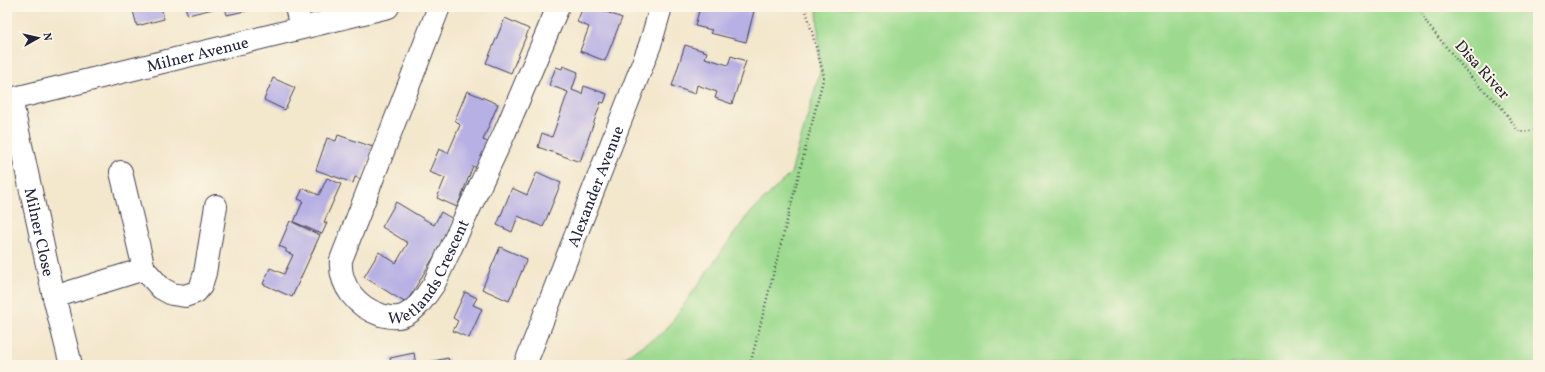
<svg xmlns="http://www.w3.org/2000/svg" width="1545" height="372" font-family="Vollkorn,serif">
<rect width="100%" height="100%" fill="#fcf5e5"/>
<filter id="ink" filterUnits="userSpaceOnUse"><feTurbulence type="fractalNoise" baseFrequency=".025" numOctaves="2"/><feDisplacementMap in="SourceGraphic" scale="8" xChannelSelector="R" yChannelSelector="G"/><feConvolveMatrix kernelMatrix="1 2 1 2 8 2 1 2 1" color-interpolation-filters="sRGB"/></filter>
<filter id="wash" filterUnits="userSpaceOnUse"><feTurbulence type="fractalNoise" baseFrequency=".012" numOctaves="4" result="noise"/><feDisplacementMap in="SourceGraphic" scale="16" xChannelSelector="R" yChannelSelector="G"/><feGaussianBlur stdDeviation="0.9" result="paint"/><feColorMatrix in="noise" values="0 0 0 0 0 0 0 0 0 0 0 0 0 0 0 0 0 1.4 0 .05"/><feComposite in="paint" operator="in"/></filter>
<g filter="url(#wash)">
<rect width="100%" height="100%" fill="#f3e7cc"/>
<path fill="#9dda8f" stroke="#607e65" d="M817,7h721v358h-924l51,-34 82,-115 44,-43 29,-101z"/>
<g id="blocks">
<path fill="#b7b0e4" d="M132,7h29l3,12 -27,7z
M185,7h27l1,2 -25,6z
M225,7h29v2l-27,6z
M583,7h11l28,11 -17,43 -25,-10 9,-24 -12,-5z
M700,7h55l-9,35 -36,-9 2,-3 -17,-4z
M505,18l24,11 -18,44 -25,-10z
M685,45l22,7 -2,6 23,7 3,-9 15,5 -14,43 -17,-6 2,-6 -20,-7 -2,9 -23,-8z
M563,66l15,6 -6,18 10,4 2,-8 23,8 -3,9 -3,-1 -21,60 -42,-15 4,-14 10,4 16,-45 -19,-7 7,-18 6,2z
M273,78l22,10 -10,22 -21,-10z
M467,91l31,13 -15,36 7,3 -11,26 -6,-3 -16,41 -20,-9 8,-20 -16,-6 10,-23 9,4 12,-28 -5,-5z
M338,135l35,12 -12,32 -6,-2 -2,6 -37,-13 11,-32 9,3z
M537,172l24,11 -18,44 -25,-11 -6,16 -15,-7 15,-37 15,7z
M327,178l14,6 -17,38 3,1 -5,11 -28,-12 9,-21 -5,-2 5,-11 16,7z
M396,202l38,23 7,-13 12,7 -3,11 -44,73 -42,-26 15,-25 17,11 12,-20 -26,-16z
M290,221l30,14 -28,62 -29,-13 7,-16 14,6 9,-19 -7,-3v-3l-7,-3z
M500,247l27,12 -18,42 -27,-12z
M465,292l12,6 -4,7 9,4 -13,29 -16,-7 5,-10 -5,-3z
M414,353l2,12h-25l-1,-7z
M448,358l2,7h-30v-1z"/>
</g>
</g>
<g filter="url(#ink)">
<use href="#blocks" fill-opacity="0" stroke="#414051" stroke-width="1"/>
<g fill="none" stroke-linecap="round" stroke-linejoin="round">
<defs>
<g id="street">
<path d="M296,7l5,21"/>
<path id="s1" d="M439,7l-98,253c-2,26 16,47 40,55 9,2 16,4 24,0 13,-6 21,-20 29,-31l71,-152 53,-125"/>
<path id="s2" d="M11,99l43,198 17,68"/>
<path id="s3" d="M7,100l381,-93"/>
<path d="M121,172l23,97"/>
<path d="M54,297l90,-28 17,19 11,6 13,2 11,-4 5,-6 4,-13 11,-67"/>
<path id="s4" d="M525,365l125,-320 11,-38"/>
</g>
</defs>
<use href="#street" stroke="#414051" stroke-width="24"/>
<path stroke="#414051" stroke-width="2.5" stroke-dasharray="1 3" stroke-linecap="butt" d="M1418,7l10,18 48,58 24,22 19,27 19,-2
M750,365l74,-289 -19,-69"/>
<use href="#street" stroke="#fff" stroke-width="22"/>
</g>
</g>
<g text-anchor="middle" stroke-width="4" stroke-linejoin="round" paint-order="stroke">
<g font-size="16" fill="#22223b" stroke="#fcf5e5">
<text dy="6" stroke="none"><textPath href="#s3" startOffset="196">Milner Avenue</textPath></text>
<text transform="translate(1483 69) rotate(48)" y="6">Disa River</text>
<text dy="6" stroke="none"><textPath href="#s4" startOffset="192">Alexander Avenue</textPath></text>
<text dy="6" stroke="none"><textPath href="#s2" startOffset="136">Milner Close</textPath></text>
<text dy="6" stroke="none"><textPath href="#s1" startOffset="417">Wetlands Crescent</textPath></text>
</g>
</g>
<rect width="1545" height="372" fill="none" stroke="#fcf5e5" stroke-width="24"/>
<g transform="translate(38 38) rotate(82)" stroke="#fcf5e5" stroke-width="3" paint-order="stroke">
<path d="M0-3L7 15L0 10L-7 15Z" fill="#22223b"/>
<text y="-6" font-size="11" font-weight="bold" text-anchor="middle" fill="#22223b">N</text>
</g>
</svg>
